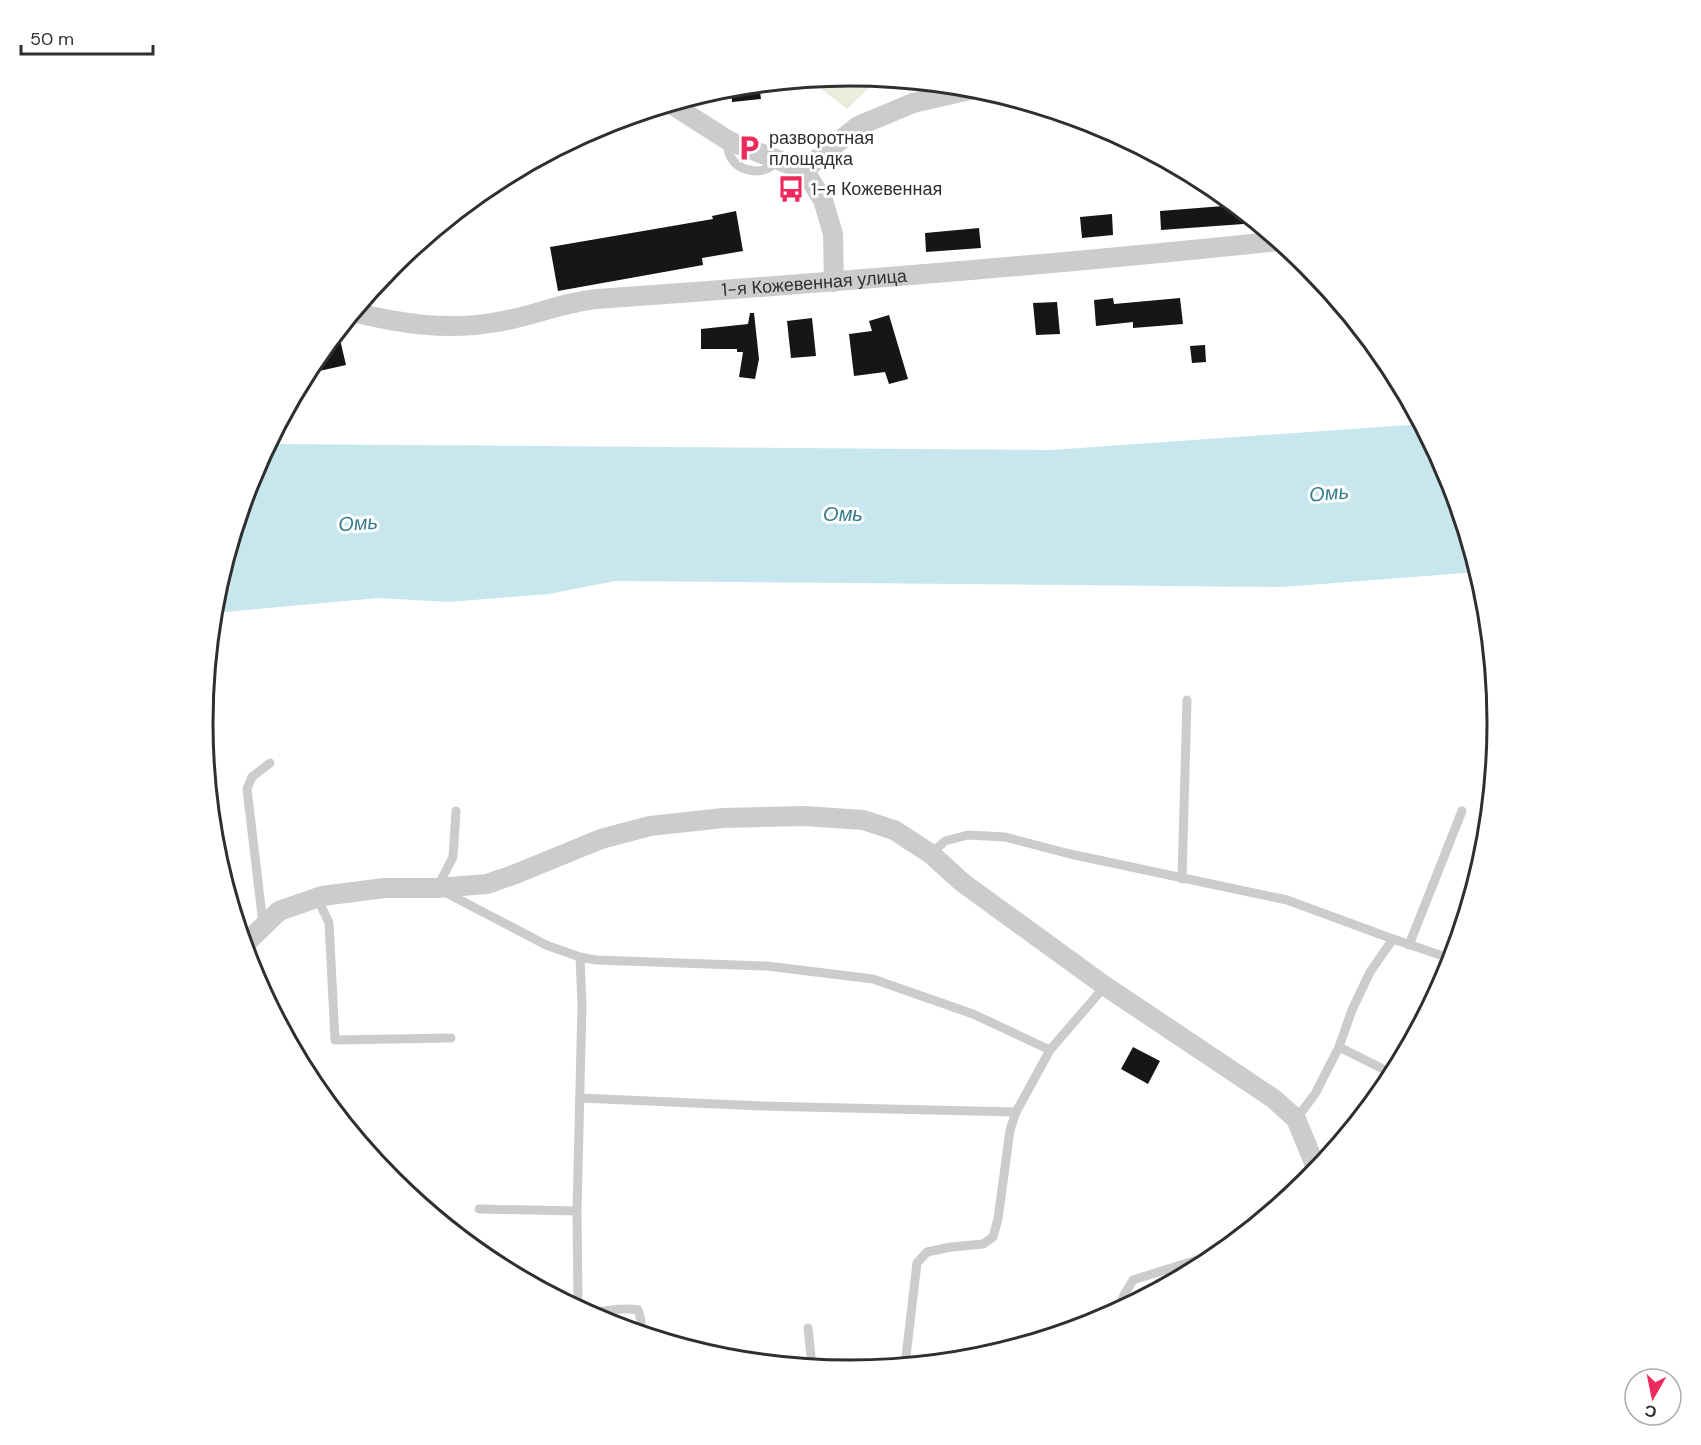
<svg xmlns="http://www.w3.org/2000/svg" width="1701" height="1445" font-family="'DM Sans',sans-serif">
<rect width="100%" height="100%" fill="#fff"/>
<path fill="#e8eddc" d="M851,75l28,3 -32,31 -39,-30z"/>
<path fill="#c8e6ee" d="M1422,424l27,51 29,97 -195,15 -668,-6 -66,13 -100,8 -70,-4 -165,15 2,-17 36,-122 17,-30 782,6z"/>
<path fill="#161616" d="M759,84l2,15 -29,3 -1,-15z
M1236,205l21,18 -96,7 -1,-19z
M736,211l7,40 -41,7 1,7 -145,26 -8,-44 163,-28 -1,-3z
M1112,214l1,21 -31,3 -2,-21z
M979,228l2,20 -55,4 -1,-19z
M1113,298l1,6 66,-6 3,26 -50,4v-6l-37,4 -2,-26z
M1057,302l3,32 -24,1 -3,-32z
M750,313h4l5,46 -4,20 -16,-2 4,-25h-6v-3h-36v-20l47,-5z
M889,315l19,64 -19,5 -4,-12 -31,4 -5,-42 23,-3 -3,-10z
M812,318l4,38 -25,2 -4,-37z
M338,331l8,34 -40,9 6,-12z
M1205,345l1,17 -14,1 -2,-17z
M1133,1047l27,14 -12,23 -27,-15z"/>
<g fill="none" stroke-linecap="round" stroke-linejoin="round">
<path stroke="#ccc" stroke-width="9" d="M729,141c-7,29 37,40 47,19
M456,811l-3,46 -16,31 109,57 34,12 16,3 171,6 106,13 100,35 77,36
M931,854l14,-13 23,-6 37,2 65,17 217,46 106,39 59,20
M1182,879l5,-179
M317,897l12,26 6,117 116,-2
M263,924l-16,-135 5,-12 18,-14
M1409,945l53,-134
M580,957l2,47 -5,207 1,92 6,8
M1339,1047l54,27
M580,1098l182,8 254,6
M1296,1119l19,-25 24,-47 13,-37 18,-38 23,-33
M479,1209l98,2
M1120,1309l3,-12 10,-17 86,-27
M586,1312c18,1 35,-6 52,-2l3,10v12
M808,1328l4,38
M905,1365l12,-102 10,-11 24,-5 32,-3 10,-7 5,-18 12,-89 6,-18 34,-62 55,-64"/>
<g stroke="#ccc" stroke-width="20">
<path d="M671,104l58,37 75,29 19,30 10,34 1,48"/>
<path d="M804,170l54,-44 55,-23 61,-14"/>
<path id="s1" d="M353,312c48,12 95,19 144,10 34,-5 66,-20 100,-23 228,-16 455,-34 682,-58"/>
<path d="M245,947l1,-4 33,-32 43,-15 62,-8h53l50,-4 26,-9 88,-36 49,-13 73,-8 81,-2 59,4 31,10 37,24 32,29 142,103 169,113 22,20 21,51"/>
</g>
</g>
<defs>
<symbol id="parking-bare" viewBox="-9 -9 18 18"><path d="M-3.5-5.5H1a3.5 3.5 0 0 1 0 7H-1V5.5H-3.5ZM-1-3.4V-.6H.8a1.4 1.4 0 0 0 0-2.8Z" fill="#ee295b" stroke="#fff" stroke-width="2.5" paint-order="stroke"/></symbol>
<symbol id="bus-bare" viewBox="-9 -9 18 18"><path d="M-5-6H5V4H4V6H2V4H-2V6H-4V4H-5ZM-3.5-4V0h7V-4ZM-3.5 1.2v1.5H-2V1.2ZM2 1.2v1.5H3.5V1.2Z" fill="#ee295b" stroke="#fff" stroke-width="2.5" paint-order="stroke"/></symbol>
</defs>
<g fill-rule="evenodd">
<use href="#parking-bare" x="730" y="129" width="38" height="38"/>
<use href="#bus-bare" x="772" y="170" width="38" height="38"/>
</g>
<g text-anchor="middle" stroke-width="6" stroke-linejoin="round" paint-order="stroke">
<g font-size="18" fill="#2f2f2f" stroke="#fff" text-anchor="start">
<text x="769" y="144">разворотная<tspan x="769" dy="21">площадка</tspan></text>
<text x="811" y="195">1-я Кожевенная</text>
</g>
<g font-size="18" fill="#2f2f2f" stroke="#fff">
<text dy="6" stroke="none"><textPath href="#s1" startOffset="466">1-я Кожевенная улица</textPath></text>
</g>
<g font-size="20" font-style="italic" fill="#367d8f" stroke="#fff">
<text transform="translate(1329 493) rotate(-5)" y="7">Омь</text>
<text x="843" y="521">Омь</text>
<text transform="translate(358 523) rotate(-4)" y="7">Омь</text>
</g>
</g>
<path d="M0 0H1701V1445H0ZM213 723a637 637 0 1 1 1274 0a637 637 0 1 1-1274 0Z" fill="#fff" fill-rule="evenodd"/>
<path fill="none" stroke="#2f2f2f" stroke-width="3" d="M213 723a637 637 0 1 1 1274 0a637 637 0 1 1-1274 0Z"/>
<g transform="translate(1653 1397) rotate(189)"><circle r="28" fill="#ffffff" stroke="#acacac" stroke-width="1.5"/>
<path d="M0-4.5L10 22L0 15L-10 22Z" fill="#ee295b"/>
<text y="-9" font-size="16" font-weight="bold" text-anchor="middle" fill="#2f2f2f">С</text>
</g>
<path d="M21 45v9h132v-9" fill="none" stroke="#2f2f2f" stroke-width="3"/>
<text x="30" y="45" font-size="18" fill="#2f2f2f" stroke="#ffffff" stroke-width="4.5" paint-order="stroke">50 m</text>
</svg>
